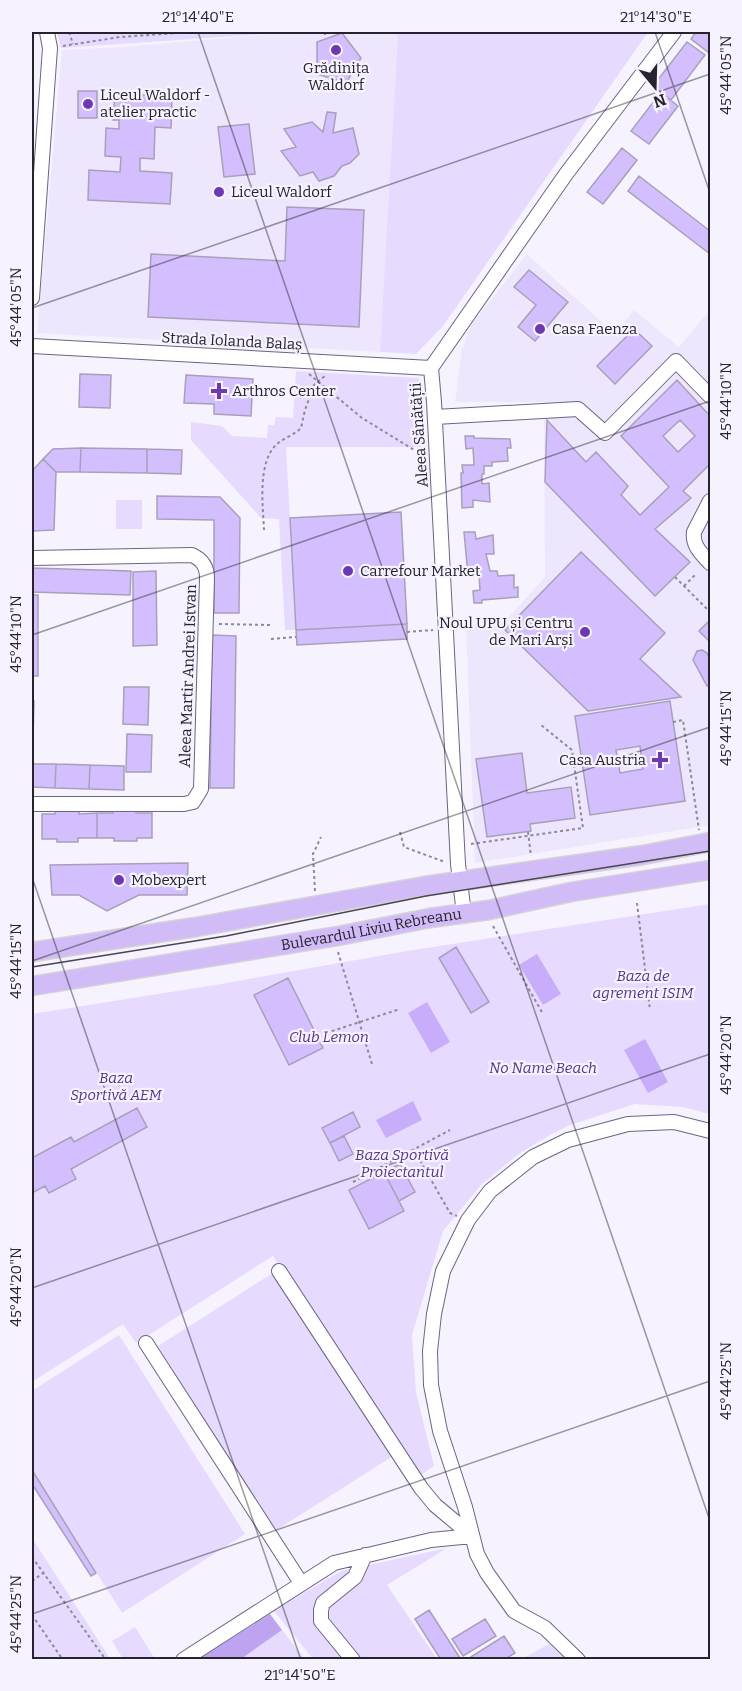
<svg xmlns="http://www.w3.org/2000/svg" width="742" height="1691" font-family="Bitter,serif">
<rect width="100%" height="100%" fill="#f6f3ff"/>
<path fill="#ede6fc" d="M296,32h102l-18,320 -343,-19 25,-283 60,-3z
M527,254l88,80 19,-24 45,37 31,-37v515l-235,38 -9,-238 33,-1 9,-6 37,-41 -1,-175h-89l7,-53 10,-25z"/>
<path fill="#e6dbff" d="M57,32h238l-234,16z
M398,32h250l-205,294 -27,28 -36,-2z
M296,371l123,7 2,69h-135l10,183h-11l-6,-111 -18,-1 -70,-78v-18l31,4 10,10 35,2 1,-13h6l2,-8 17,1z
M116,500h26v29h-26z
M710,904v210l-28,-7 -47,-3 -65,21 -20,10 -30,18 -38,31 -39,47 -31,104 4,57 18,74 -16,11 -145,-221 -137,87 -13,-19 -91,58v-368l183,-29 192,-34z
M276,1271l117,185 -118,75 -117,-185z
M119,1335l126,199 -123,79 -90,-143v-79z
M32,1538l77,119 -5,3 -72,-1z
M447,1548l-60,37 50,74h-124l-39,-48 67,-40z
M135,1627l20,32h-32l-11,-18z
M282,1630l23,29h-64z
M549,1644l17,15h-44z"/>
<path fill="#bea4f0" d="M270,1614l12,16 -41,29 -45,1z"/>
<path fill="#c7adfa" d="M537,954l24,40 -18,11 -24,-40z
M427,1002l23,40 -19,11 -23,-40z
M645,1039l23,43 -20,11 -24,-43z
M413,1101l9,19 -36,18 -10,-18z"/>
<path fill="#d3bffd" stroke="#a8a0bb" stroke-width="1.5" fill-rule="evenodd" d="M696,32h14v16l-2,4 -17,-13z
M342,33l19,25 -15,25 -29,-9v-32z
M687,42l18,13 -34,45 -18,-14z
M78,91h19v27h-19z
M661,92l17,14 -29,38 -18,-13z
M115,94l57,2 -1,32 -16,-1 -1,32 -14,-1v13l32,2 -2,31 -82,-4 1,-30 31,2 1,-15 -16,-1 1,-28 13,1v-9h-6z
M327,112l9,1 -3,20 20,-5 6,26 -9,9 -8,3 -8,10 -15,5 -6,-9 -13,4 -19,-25 15,-4 -12,-18 28,-7 11,10z
M249,124l6,50 -31,3 -6,-50z
M622,148l15,12 -34,44 -16,-12z
M639,176l71,55v23l-82,-63z
M287,207l77,3 -5,117 -211,-10 3,-63 134,7z
M529,270l39,32 -33,39 -17,-14 18,-22 -22,-18z
M634,329l18,17 -37,38 -18,-18z
M80,374l31,1 -1,33 -31,-1z
M186,375l67,4 -2,37 -37,-2v-10l-30,-1z
M677,380l33,36v48l-27,27 8,7 -36,31 35,33 -35,34 -110,-114 2,-62 39,42 10,-10 32,34 -7,9 19,20 29,-28 -48,-51zM680,420l15,16 -17,16 -15,-16z
M465,436h9v2l36,1 1,9h-4l1,13 -16,1v4h-8v8h-2v10l7,-1 1,19 -17,-2v7l-11,1 -1,-35h2l-1,-8h12l-1,-17 -7,1z
M81,448l66,1v24l-67,-1z
M81,448l-1,24h-24l-13,-13 10,-10z
M147,449l35,1 -1,24 -34,-1z
M43,459l13,13 -2,58 -22,1v-60z
M157,496l63,1 20,21 -1,95h-25v-93l-57,-1z
M401,512l6,112 -111,6 -6,-112z
M464,532h11l1,7 17,-4 1,19h-8l4,17h7l1,5 16,-1v13l4,-1v10l-36,3v3h-8l-1,-12 7,-1 -1,-16 -11,1z
M581,552l84,81 -25,26 41,38 -93,14 -83,-81z
M32,568l99,3 -1,24 -98,-3z
M156,571l1,74 -24,1v-74z
M32,595h6v81h-6z
M710,620v22l-11,-11z
M407,624v15l-110,6 -1,-15z
M212,635l24,1 -2,152h-24z
M702,650l5,3 3,7v24l-3,2 -14,-26 4,-9z
M124,687h25l-1,38 -25,-1z
M32,701h2l-1,37h-1z
M670,701l15,100 -95,14 -15,-99zM640,746l3,23 -23,4 -4,-23z
M127,734l25,1 -1,37h-25z
M522,753l5,40 44,-6 4,31 -45,6 1,7 -44,6 -11,-78z
M33,764h23l-1,24 -23,-1z
M56,764l34,1 -1,24 -34,-1z
M90,765l34,1v24l-35,-1z
M112,810h24v3h16v25h-15v3h-23v-3h-17v-25h16z
M55,811h24v3l18,-1v25h-19v4h-21v-3h-15v-25h13z
M188,863l-1,32h-48l-32,16 -28,-16h-27l-2,-30z
M456,947l33,55 -18,11 -32,-55z
M288,978l35,70 -34,17 -35,-70z
M137,1108l10,19 -76,42 5,10 -27,14 -4,-7 -13,7v-35l39,-21 3,5z
M353,1112l7,15 -30,16 -8,-15z
M344,1136l9,18 -14,7 -9,-18z
M400,1164l15,28 -16,9 -15,-29z
M384,1172l20,39 -35,18 -20,-39z
M32,1470l64,103 -5,3 -59,-92z
M429,1610l31,48 -2,2h-17l-26,-41z
M485,1619l11,17 -33,20 -11,-17z
M504,1636l11,17 -11,7h-38z"/>
<g fill="none" stroke-linecap="round" stroke-linejoin="round">
<defs>
<path id="minor" d="M32,298l18,-250 -3,-16
M32,346l399,22
M435,417l143,-8 27,24 71,-72 34,35
M710,501l-16,31c-2,14 8,22 16,31
M32,558l160,-3c11,5 15,12 15,23l-6,211 -8,13 -9,2h-152
M464,914l-6,-50 -24,-462 -3,-34 135,-194 108,-142
M279,1271l142,217 14,17 37,31
M146,1343l155,240
M183,1660l151,-97 97,-23 41,-4
M353,1660l-32,-39v-11l2,-7 32,-26 10,-22
M578,1660l-33,-32 -31,-17 -27,-38 -10,-19 -12,-47 -25,-76 -9,-46 -1,-34 4,-37 9,-43 25,-51 22,-29 43,-34 35,-17 60,-16 46,-2 36,9"/>
<g id="major">
<path d="M32,952l164,-25 229,-41 218,-31 67,-13"/>
<path id="s1" d="M32,986l306,-50 92,-18 59,-8 82,-18 139,-22"/>
</g>
</defs>
<use href="#minor" stroke="#6d657f" stroke-width="16"/>
<use href="#major" stroke="#d4d3d5" stroke-width="21"/>
<path stroke="#8d8a95" stroke-width="2" stroke-dasharray="3 3" stroke-linecap="butt" d="M69,32l4,12
M324,32l2,5
M63,46l57,-9 72,-5
M309,374l53,44 62,38
M264,530c-1,-24 -7,-68 13,-86 7,-6 17,-9 24,-16l4,-18 9,-25 12,-10
M675,577l35,35
M684,586l12,-12
M219,624l51,1
M407,632l26,-2
M271,639l25,-2
M673,722l10,-2 16,110
M400,832l4,15 41,15
M528,832l3,24
M471,844l112,-16 -11,-78 -31,-25
M315,891l-2,-37 8,-17
M637,903l13,107
M493,926l50,88
M338,952l34,112
M326,1033l74,-24
M414,1150l36,63 7,3
M353,1182l97,-52
M32,1557l74,103
M32,1581l11,-8
M32,1615l31,45"/>
<use href="#minor" stroke="#fff" stroke-width="14"/>
<use href="#major" stroke="#d2bcf8" stroke-width="18"/>
<path stroke="#494651" stroke-width="1.5" d="M32,967l194,-31 200,-40 284,-45"/>
</g>
<path fill="none" stroke="#26232e" stroke-width="1.5" stroke-opacity="0.45" d="M198,32l512,1489M655,32l55,161M32,308l678,-234M32,635l678,-234M32,877l269,783M32,961l678,-234M32,1288l678,-234M32,1614l678,-233"/>
<g fill="#6d39b0" stroke="#f6f3ff" stroke-width="2">
<circle cx="336" cy="50" r="6"/>
<circle cx="88" cy="104" r="6"/>
<circle cx="219" cy="192" r="6"/>
<circle cx="540" cy="329" r="6"/>
<path d="M216 382h6v6h6v6h-6v6h-6v-6h-6v-6h6z"/>
<circle cx="348" cy="571" r="6"/>
<circle cx="585" cy="632" r="6"/>
<path d="M657 751h6v6h6v6h-6v6h-6v-6h-6v-6h6z"/>
<circle cx="119" cy="880" r="6"/>
</g>
<g text-anchor="middle" stroke-width="4.5" stroke-linejoin="round" paint-order="stroke">
<g font-size="15" fill="#26232e" stroke="#f6f3ff" text-anchor="start">
<text x="336" y="73" text-anchor="middle">Grădinița<tspan x="336" dy="17">Waldorf</tspan></text>
<text x="100" y="100">Liceul Waldorf -<tspan x="100" dy="17">atelier practic</tspan></text>
<text x="231" y="197">Liceul Waldorf</text>
<text x="552" y="334">Casa Faenza</text>
<text x="232" y="396">Arthros Center</text>
<text x="360" y="576">Carrefour Market</text>
<text x="573" y="628" text-anchor="end">Noul UPU și Centru<tspan x="573" dy="17">de Mari Arși</tspan></text>
<text x="646" y="765" text-anchor="end">Casa Austria</text>
<text x="131" y="885">Mobexpert</text>
</g>
<g font-size="15" fill="#26232e" stroke="#f6f3ff">
<text transform="translate(232 341) rotate(3)" y="5">Strada Iolanda Balaș</text>
<text transform="translate(419 435) rotate(-94)" y="5">Aleea Sănătății</text>
<text transform="translate(188 676) rotate(-88)" y="5">Aleea Martir Andrei Istvan</text>
<text dy="5" stroke="none"><textPath href="#s1" startOffset="344">Bulevardul Liviu Rebreanu</textPath></text>
</g>
<g font-size="15" font-style="italic" fill="#58338b" stroke="#f6f3ff">
<text x="643" y="981">Baza de<tspan x="643" dy="17">agrement ISIM</tspan></text>
<text x="329" y="1042">Club Lemon</text>
<text x="543" y="1073">No Name Beach</text>
<text x="116" y="1083">Baza<tspan x="116" dy="17">Sportivă AEM</tspan></text>
<text x="402" y="1160">Baza Sportivă<tspan x="402" dy="17">Proiectantul</tspan></text>
</g>
</g>
<rect width="742" height="1691" fill="none" stroke="#f6f3ff" stroke-width="66"/>
<g transform="translate(655 87) rotate(161)" stroke="#f6f3ff" stroke-width="4.5" paint-order="stroke">
<path d="M0-4.5L10 22L0 15L-10 22Z" fill="#26232e"/>
<text y="-9" font-size="16" font-weight="bold" text-anchor="middle" fill="#26232e">N</text>
</g>
<rect x="33" y="33" width="676" height="1625" fill="none" stroke="#26232e" stroke-width="2"/>
<g font-size="15" text-anchor="middle" fill="#26232e">
<text x="198" y="22">21°14'40"E</text>
<text x="656" y="22">21°14'30"E</text>
<text transform="translate(726 75) rotate(-90)" y="5">45°44'05"N</text>
<text transform="translate(16 307) rotate(-90)" y="5">45°44'05"N</text>
<text transform="translate(726 401) rotate(-90)" y="5">45°44'10"N</text>
<text transform="translate(16 634) rotate(-90)" y="5">45°44'10"N</text>
<text transform="translate(726 728) rotate(-90)" y="5">45°44'15"N</text>
<text transform="translate(16 961) rotate(-90)" y="5">45°44'15"N</text>
<text transform="translate(726 1055) rotate(-90)" y="5">45°44'20"N</text>
<text transform="translate(16 1287) rotate(-90)" y="5">45°44'20"N</text>
<text transform="translate(726 1381) rotate(-90)" y="5">45°44'25"N</text>
<text transform="translate(16 1614) rotate(-90)" y="5">45°44'25"N</text>
<text x="300" y="1680">21°14'50"E</text>
</g>
</svg>
